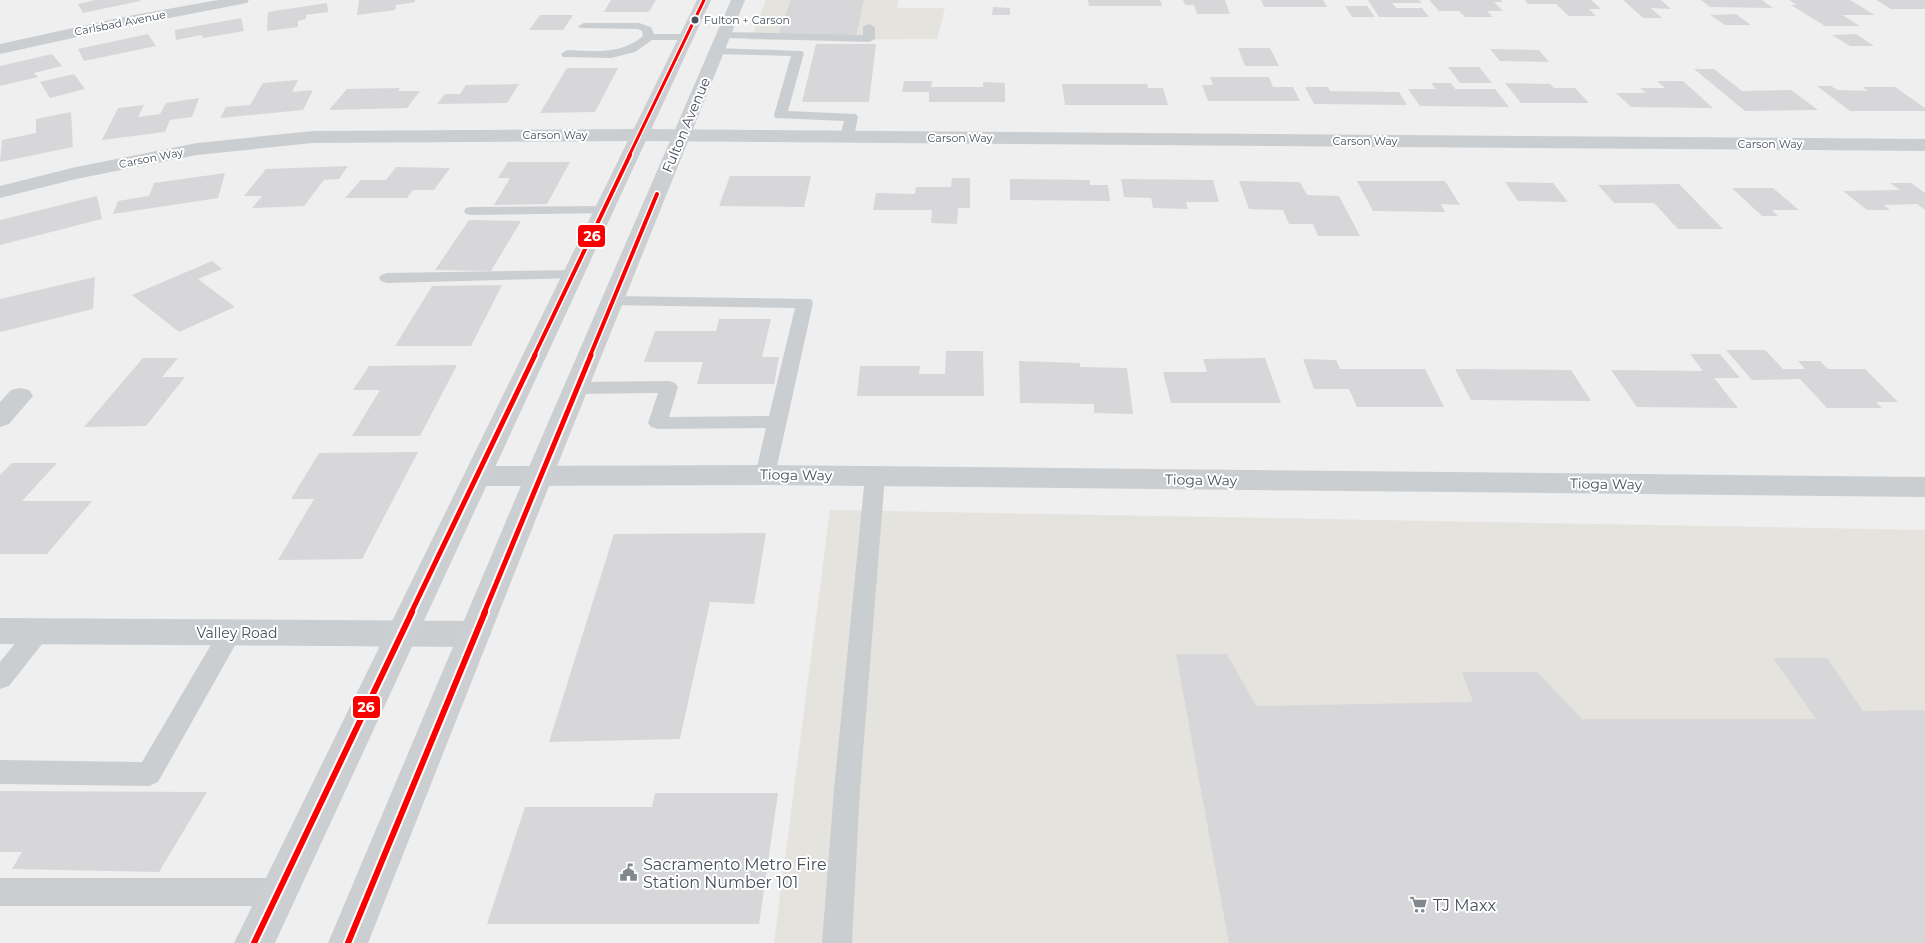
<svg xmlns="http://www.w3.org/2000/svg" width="1925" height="943" font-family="Montserrat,sans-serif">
<rect width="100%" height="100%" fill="#f0efef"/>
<path fill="#e5e3dd" d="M766,0h132l-1,8h48l-8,31 -187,1z
M830,510l1095,20v413h-1151z"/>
<path fill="#d7d7d9" d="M95,0h45v1l-57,12 -5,-9z
M359,0h56v2l-19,3 -1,5 -38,5z
M611,0h45l-7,12h-45z
M791,0h73l-8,36 -78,-1z
M1088,0h72l2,6h-73z
M1183,0h42l5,14h-33l-3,-9h-9z
M1261,0h62l4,7h-63z
M1368,0h51l3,3h-30l4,5h26l7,9h-50z
M1429,0h72l2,2h-9l9,9h-16l6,6h-28l-6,-6h-20z
M1525,0h66l10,9h-12l7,7h-27l-13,-12h-28z
M1623,0h38l10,9 -20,-1 11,10h-19z
M1701,0h61l11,8 -63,-1z
M1789,0h61l25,15h-33l18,11h-35l-34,-21h6z
M1876,0h49v9h-34z
M327,3l1,9 -22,3v4l-8,2v6l-31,4 1,-19z
M1345,6h22l8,11h-23z
M993,7l17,1v7h-18z
M1736,14l15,11h-26l-15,-10z
M540,15h33l-10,15h-34z
M241,18l3,13 -41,7 -1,-3 -26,5 -1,-10z
M148,34l8,12 -72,15 -6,-12z
M1856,34l18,12h-24l-18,-11z
M816,44h60l-7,58h-67z
M1238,48h32l9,18h-34z
M1490,49l49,1 10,12 -49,-1z
M52,54l10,12 -28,7 4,4 -38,9v-20z
M1448,67h31l13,16h-32z
M567,68h51l-23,44 -55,1z
M1694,69h20l28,22 49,-1 27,20 -73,1z
M74,74l11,15 -35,9 -10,-16z
M1210,77h59l4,10h20l7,14h-92l-6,-16h11z
M298,80l-6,12 21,-2 -10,20 -83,8 6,-11 24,-2 13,-22z
M904,81h28l-1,6h52v-5l22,1v19h-76v-10h-27z
M1657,81h26l30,27 -82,-1 -15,-14h30l-6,-5h25z
M1431,83h20l4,6h40l14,18 -89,-1 -12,-17h28z
M1505,83l45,1 4,4h21l14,15h-68z
M519,84l-12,19 -70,1 8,-10h15l6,-9z
M1062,84h85l1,4h15l5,17h-103z
M1817,86h14l6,4 31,1 -5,-4h32l30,21v3h-75z
M1305,87h23l2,4 69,1 8,13 -93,-1z
M400,88l-2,3h22l-13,17 -78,2 18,-21z
M199,98l-7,19 -22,3 -5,12 -63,8 16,-32 26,-3 -6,12 22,-3 6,-11z
M71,112l2,35 -73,15 2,-22 34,-7v-14z
M508,162h62l-23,42 -53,1 16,-27h-12z
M348,166l-9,13 -15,1 -20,26 -52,2 10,-12h-18l22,-27z
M396,167l54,1 -16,22h-21l-6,8h-62l16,-18h25z
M225,173l-7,25 -105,16 5,-13 31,-5 5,-13z
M730,176h81l-7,31 -85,-1z
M952,178h18v30h-12l-1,16 -26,-1 1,-13h-59l3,-17 39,1 1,-7h35z
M1010,179l80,1v5h18l2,16 -100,-1z
M1121,179l92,1 6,22h-33l2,7 -35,-1 -2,-10 -27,-1z
M1239,181l61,1 7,13 32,1 21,40h-42l-5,-12h-24l-6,-14 -34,-1z
M1357,181h88l15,24 -19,-1 4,8 -72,-1z
M1505,182l48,1 15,19 -50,-1z
M1890,183h21l14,10v17l-8,-6 -33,1 6,5h-23l-24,-19 57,-1z
M1679,184l44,45h-45l-24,-26h-40l-16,-18z
M1732,188h41l26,22h-27l6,6h-16z
M97,196l5,23 -102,26v-25z
M469,220l52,1 -30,50 -56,-1z
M212,261l10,8 -24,10 37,28 -56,25 -47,-37z
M95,277l-2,32 -93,23v-33z
M502,285l-31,61h-76l37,-60z
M719,319h52l-9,38h17l-5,27h-77l6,-22h-59l11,-31h61z
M1726,350h39l18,19h22l-7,-8h22l8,8h37l33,33h-22l6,6h-55l-27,-29 -48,1z
M946,351h37l1,45h-127l3,-30h60l-1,8h26z
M1690,354h30l20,24h-26l24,30 -101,-1 -26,-37 92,1z
M143,358h35l-16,19h23l-39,49 -62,1z
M1265,358l16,45h-110l-8,-31h44l-4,-13z
M1303,359l33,1 4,9h85l19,38h-87l-8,-18h-35z
M1019,361l61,2v4l47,1 6,46 -39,-1v-9l-74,-1z
M457,365l-37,71h-68l28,-46h-27l16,-24z
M1455,369l116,1 20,31 -120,-1z
M418,452l-56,107 -84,1 36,-61h-23l28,-46z
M12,463h45l-35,38h70l-45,53h-47v-79z
M766,533l-12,71 -44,-2 -30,137 -131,3 65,-208z
M1176,654h51l29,52 217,-4 -11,-30h75l45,47h234l-43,-61h54l36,53 62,-1v233h-696z
M0,791l207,1 -48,80 -147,-3 10,-17h-22z
M655,793h123l-19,131h-272l38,-117h127z"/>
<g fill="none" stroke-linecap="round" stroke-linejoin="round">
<path fill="#cbced0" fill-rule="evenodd" d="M584,23h55l12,4 3,7h33l6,3 -6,3h-35l-17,12 -24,6 -48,-1 -2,-3 6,-4c27,1 54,5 76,-14l-1,-5 -4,-2 -58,-1 -2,-2z
M869,24l6,3v12l-6,3 -145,-4 -6,-3 6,-3 139,3v-8z
M717,48l85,3 2,2 -16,58 68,3 2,3 -4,20 -7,4 -7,-4 4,-16 -69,-3 -1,-3 17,-59 -78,-2 -2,-2 2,-2z
M605,206l5,1 2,3 -2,3 -139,2 -5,-1 -2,-3 2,-3 5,-1z
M574,270l6,2 2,3 -2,3 -193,5 -6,-2 -2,-3 2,-3 6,-2z
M613,296l198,3 2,4 -38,172 -3,5 -7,2 -7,-2 -3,-5 11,-47 -108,1 -7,-2 -3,-4 10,-30 -82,1 -6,-2 -3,-4 3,-4 6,-2 93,-1 6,2 3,4 -9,30 100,-1 26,-108 -188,-3 -2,-4 2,-4z
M875,469l7,2 3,5 -25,313 -8,154h-30l12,-154 31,-313 3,-5z
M38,623l8,2 4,7 -4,7 -37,47 -9,3v-27l30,-37z
M230,624l8,2 4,7 -84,149 -9,4 -149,-2v-24l142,2 80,-136z
M0,878h278l10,4 4,10 -4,10 -10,4h-278z"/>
<path fill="#cbced0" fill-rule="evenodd" d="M218,0h31l-2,3 -5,1 -114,22 -128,28v-10l128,-28z
M641,129l1284,10v12l-1284,-10 -328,2 -116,12 -121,24 -76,19v-12l76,-19 121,-24 116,-12z
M20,388l9,2 4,6 -24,28 -9,3v-25l11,-12z
M765,465l1160,12v20l-1160,-12 -287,1 -10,-3 -4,-7 4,-7 10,-3z
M0,618l475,3 11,4 5,9 -5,9 -11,4 -475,-3z"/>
<path fill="#cccfd2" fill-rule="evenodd" d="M697,0h14l-436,943h-41z
M731,0h14l-192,476 -185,467h-40l197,-467z"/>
<defs>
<path id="bus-1-far3" d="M629,156l75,-156"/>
<path id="bus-1-far2" d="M534,356l96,-201
M590,356l67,-162"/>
<path id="bus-1-far1" d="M411,613l124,-258
M484,613l107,-258"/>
<path id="bus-1" d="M254,943l158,-331
M348,943l137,-331"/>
</defs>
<use href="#bus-1-far3" stroke="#fff" stroke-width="5.5"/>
<use href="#bus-1-far2" stroke="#fff" stroke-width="7"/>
<use href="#bus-1-far1" stroke="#fff" stroke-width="9"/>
<use href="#bus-1" stroke="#fff" stroke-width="10"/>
<use href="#bus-1-far3" stroke="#fa0000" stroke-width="3"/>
<use href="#bus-1-far2" stroke="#fa0000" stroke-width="4"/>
<use href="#bus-1-far1" stroke="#fa0000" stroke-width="5"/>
<use href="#bus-1" stroke="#fa0000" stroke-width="6"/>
</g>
<defs>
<symbol id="civic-bare" viewBox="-9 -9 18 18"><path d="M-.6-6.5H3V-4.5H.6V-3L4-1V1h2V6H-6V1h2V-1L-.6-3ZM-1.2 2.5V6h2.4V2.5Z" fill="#828890" stroke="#fff" stroke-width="2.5" paint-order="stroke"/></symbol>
<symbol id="supermarket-bare" viewBox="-9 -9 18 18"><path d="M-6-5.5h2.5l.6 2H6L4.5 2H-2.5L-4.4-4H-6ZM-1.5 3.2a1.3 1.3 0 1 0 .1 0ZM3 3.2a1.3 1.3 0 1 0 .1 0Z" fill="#828890" stroke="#fff" stroke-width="2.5" paint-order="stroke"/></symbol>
</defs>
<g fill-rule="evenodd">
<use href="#civic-bare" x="616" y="860" width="25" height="25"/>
<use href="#supermarket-bare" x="1406" y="892" width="25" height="25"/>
</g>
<circle fill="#46505d" stroke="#fff" stroke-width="2" cx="695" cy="20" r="4.5"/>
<g text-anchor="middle" stroke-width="4" stroke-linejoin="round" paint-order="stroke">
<g font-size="11" fill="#46505d" stroke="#fff" text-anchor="start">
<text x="704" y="24">Fulton + Carson</text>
</g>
<g font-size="11" fill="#46505d" stroke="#fff">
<text transform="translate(120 23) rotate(-11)" y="4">Carlsbad Avenue</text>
<text x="555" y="139">Carson Way</text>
<text x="960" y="142">Carson Way</text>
<text x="1365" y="145">Carson Way</text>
<text x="1770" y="148">Carson Way</text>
<text transform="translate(151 158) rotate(-11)" y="4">Carson Way</text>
</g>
<g font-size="14" fill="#46505d" stroke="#fff">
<text transform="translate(686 125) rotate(-67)" y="5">Fulton Avenue</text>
<text transform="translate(796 475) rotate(1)" y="5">Tioga Way</text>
<text transform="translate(1201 480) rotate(1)" y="5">Tioga Way</text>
<text transform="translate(1606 484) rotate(1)" y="5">Tioga Way</text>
<text x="237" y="638">Valley Road</text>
</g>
<g font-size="16" fill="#46505d" stroke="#fff" text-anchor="start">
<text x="643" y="870">Sacramento Metro Fire<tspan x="643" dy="18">Station Number 101</tspan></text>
<text x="1433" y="911">TJ Maxx</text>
</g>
</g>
<g stroke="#fff" stroke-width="2">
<rect x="577" y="224" width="29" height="24" rx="5" fill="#fa0000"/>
<rect x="352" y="695" width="29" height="24" rx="5" fill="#fa0000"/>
</g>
<g font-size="14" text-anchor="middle" font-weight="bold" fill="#fff">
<text x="592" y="241">26</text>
<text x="366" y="712">26</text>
</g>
</svg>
